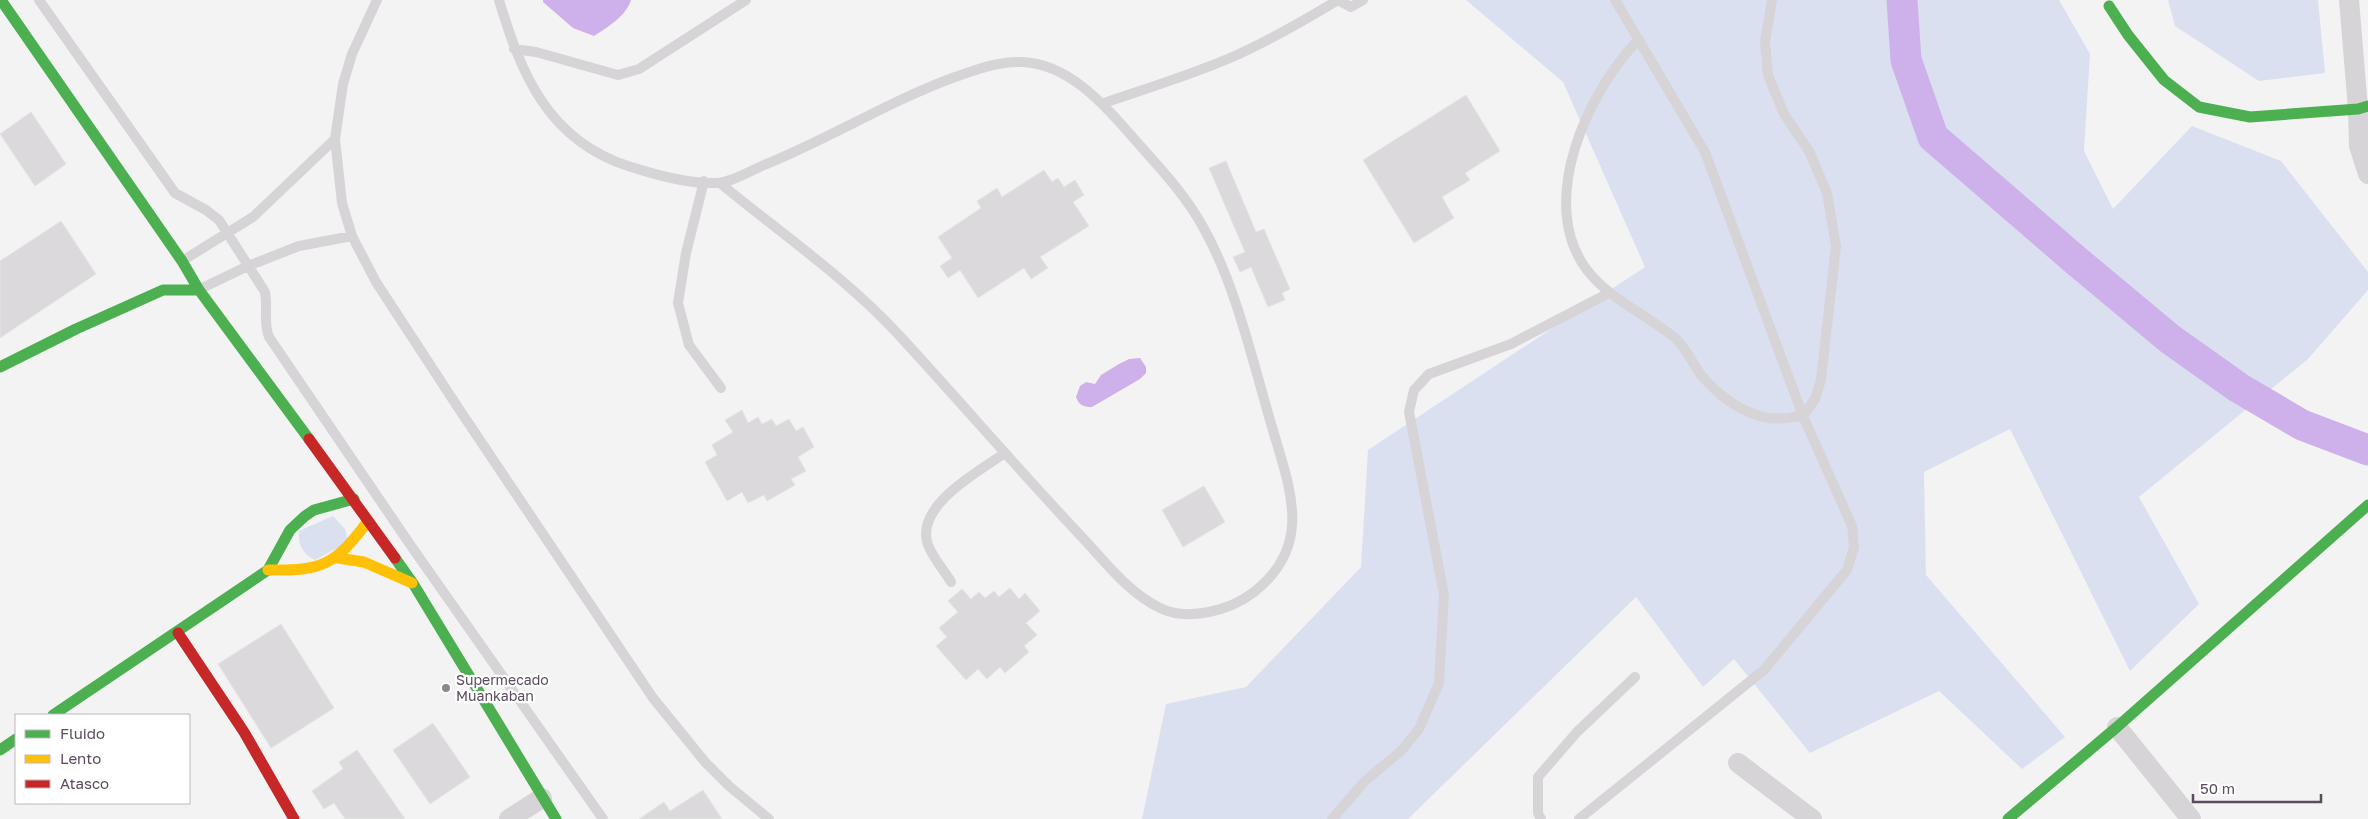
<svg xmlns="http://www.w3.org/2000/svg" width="2368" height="819" font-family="'Golos Text',sans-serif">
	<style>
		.green { fill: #dae0f0 }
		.water { fill: #ceb1ea }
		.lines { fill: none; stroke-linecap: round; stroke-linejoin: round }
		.river { stroke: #ceb1ea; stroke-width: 31 }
		.building { fill: #dbd9db; stroke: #e5e4e5 }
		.lane { stroke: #d7d4d8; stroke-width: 10 }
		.street { stroke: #d7d4d8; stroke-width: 20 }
		.fast { stroke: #4caf50; stroke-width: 11 }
		.slow { stroke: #ffc107; stroke-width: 11 }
		.jam { stroke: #c62828; stroke-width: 11 }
		.poi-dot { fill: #908692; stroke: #fff; stroke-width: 2 }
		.labels { text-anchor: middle; stroke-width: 4.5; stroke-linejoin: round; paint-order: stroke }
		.poi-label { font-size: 14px; fill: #5a4b5e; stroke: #fff; text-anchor: start }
	</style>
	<rect width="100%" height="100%" fill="#f3f3f3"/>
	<path class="green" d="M 1466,0 L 2059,0 L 2090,54 L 2084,151 L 2113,209 L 2192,126 L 2281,161 L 2368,272 L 2368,290 L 2308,359 L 2139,497 L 2199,604 L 2130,671 L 2010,429 L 1924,472 L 1926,575 L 2065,737 L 2022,769 L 1939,691 L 1810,753 L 1734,659 L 1703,687 L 1636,597 L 1408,819 L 1142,819 L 1166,704 L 1246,687 L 1361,567 L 1368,450 L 1645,267 L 1563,82 Z
		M 2168,0 L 2318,0 L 2325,73 L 2259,81 L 2175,26 Z
		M 333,516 L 345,529 L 348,542 L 315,560 C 302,553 298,545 299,531 Z"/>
	<path class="water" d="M 543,0 L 631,0 C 626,16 608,27 594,36 L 573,28 L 543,2 Z
		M 1140,358 L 1146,367 L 1146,373 L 1140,379 L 1092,407 C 1083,407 1079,405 1076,397 L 1080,386 L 1086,382 L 1095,384 L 1101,375 L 1119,364 L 1129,359 Z"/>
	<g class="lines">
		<path class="river" d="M 1902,0 L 1906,60 L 1933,137 L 2073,258 L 2170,339 L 2239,388 L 2302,425 L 2368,450"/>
	</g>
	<path class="building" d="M 1466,95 L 1500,151 L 1465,173 L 1470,180 L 1442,197 L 1454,218 L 1414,243 L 1363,160 Z
		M 31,112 L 66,164 L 35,186 L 0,134 Z
		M 1226,161 L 1256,232 L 1264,229 L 1290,289 L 1282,293 L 1285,300 L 1268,307 L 1251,267 L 1240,272 L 1233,257 L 1245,252 L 1209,168 Z
		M 1044,170 L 1052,182 L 1058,178 L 1064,187 L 1075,180 L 1084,195 L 1073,202 L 1089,226 L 1040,257 L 1048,268 L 1031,279 L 1024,268 L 978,298 L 960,270 L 948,278 L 940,266 L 952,258 L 938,237 L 981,208 L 977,201 L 997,188 L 1002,197 Z
		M 61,221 L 96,274 L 0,338 L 0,261 Z
		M 742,410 L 748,423 L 758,417 L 762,424 L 772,419 L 776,426 L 789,419 L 796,431 L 803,427 L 814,447 L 798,457 L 806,471 L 791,479 L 795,485 L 767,501 L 764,495 L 748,503 L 742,492 L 727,501 L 705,462 L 717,455 L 712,445 L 733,432 L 725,420 Z
		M 1204,486 L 1225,522 L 1183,547 L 1162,510 Z
		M 1010,588 L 1019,599 L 1025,593 L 1040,611 L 1026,623 L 1037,635 L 1024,646 L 1029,652 L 1005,673 L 1000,667 L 987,679 L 978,669 L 966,680 L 936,646 L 947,637 L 939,628 L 958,612 L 948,601 L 962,589 L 971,599 L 979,592 L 985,598 L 994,591 L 999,597 Z
		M 281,624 L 334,708 L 271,748 L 218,664 Z
		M 433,723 L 470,777 L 430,804 L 393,750 Z
		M 357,750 L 383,787 L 405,819 L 345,819 L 334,803 L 324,809 L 312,791 L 343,769 L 339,762 Z
		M 703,790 L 722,819 L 639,819 L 664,802 L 670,811 Z"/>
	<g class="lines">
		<path class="lane" d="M 39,0 L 175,193 L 206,210 L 219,220 L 265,292 C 268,307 263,323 269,337 L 409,543 L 603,819
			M 377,0 L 352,54 L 343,84 L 335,139 L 342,203 L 352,236 L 376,282 L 459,409 L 653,698 L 705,762 L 729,786 L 769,819
			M 499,0 C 521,74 548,140 628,166 C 656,175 688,184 717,183 C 732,182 750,171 764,165 C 829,139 889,101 955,77 C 978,69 999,61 1023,62 C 1067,64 1102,102 1129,133 C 1155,163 1184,192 1203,227 C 1236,285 1253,363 1272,427 C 1290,489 1314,545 1254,592 C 1231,610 1188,622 1160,608 C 1127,592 1104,560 1079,534 C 1017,468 958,399 897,333 C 844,276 779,232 720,183
			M 1338,0 L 1351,7 L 1363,0
			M 1639,39 C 1588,91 1536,203 1587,270 C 1610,300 1648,315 1676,339 C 1687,349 1693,365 1702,376 C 1718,395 1744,415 1769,418 C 1779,420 1792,417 1803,416 L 1815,399 L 1821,380 L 1836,246 L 1827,193 L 1809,151 L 1784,114 L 1768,75 L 1765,42 L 1772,0
			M 514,49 L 536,52 L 618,75 L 639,69 L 746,0
			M 1104,103 C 1148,88 1194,74 1237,55 C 1272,39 1305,20 1338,0
			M 704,181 L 686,253 L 678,303 L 689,345 L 721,388
			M 182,261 L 253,217 L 335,139
			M 200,289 L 248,266 L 299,246 L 352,236
			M 951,582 C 944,570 933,558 928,545 C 914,506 978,472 1005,453
			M 1332,819 L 1365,781 L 1401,751 L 1419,729 L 1439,683 L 1444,595 L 1409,412 L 1414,390 L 1429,374 L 1511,344 L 1609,293
			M 1541,819 L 1538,813 L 1538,777 L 1577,732 L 1635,677
			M 1579,819 L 1764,670 L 1847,570 L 1854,547 L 1852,526 L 1803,416 L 1705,152 L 1615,0"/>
		<path class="street" d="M 2349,0 L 2358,109 L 2359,146 L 2368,174
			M 2117,727 L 2191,819
			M 1738,763 L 1812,819
			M 509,819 L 542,798"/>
		<path class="fast" d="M 1,0 L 182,261 L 199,290 L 309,439
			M 2109,6 L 2128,35 L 2164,80 L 2199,107 L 2250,117 L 2358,109 L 2368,106
			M 0,367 L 76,329 L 163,290 L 199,290
			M 395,558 L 414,585 L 556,819
			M 53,715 L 268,570 L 290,530 L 305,516 L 314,510 L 354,499
			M 0,750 L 16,739
			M 2008,819 L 2117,727 L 2368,505"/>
		<path class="slow" d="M 338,558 L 364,562 L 412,583
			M 268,570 C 323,571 335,565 368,521"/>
		<path class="jam" d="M 309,439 L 395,558
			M 178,633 L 244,732 L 294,819"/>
	</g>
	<circle class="poi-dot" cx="446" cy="688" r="5"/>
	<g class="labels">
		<g class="poi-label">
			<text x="456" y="685">Supermecado<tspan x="456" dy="16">Muankaban</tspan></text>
		</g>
	</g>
	<rect x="15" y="714" width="175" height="90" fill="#ffffff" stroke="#bdb7bf"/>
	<rect x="25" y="730" width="25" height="8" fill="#4caf50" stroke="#bdb7bf"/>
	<text x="60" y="739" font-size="15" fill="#5a4b5e">Fluido</text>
	<rect x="25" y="755" width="25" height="8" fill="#ffc107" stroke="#bdb7bf"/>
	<text x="60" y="764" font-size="15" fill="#5a4b5e">Lento</text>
	<rect x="25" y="780" width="25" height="8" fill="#c62828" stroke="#bdb7bf"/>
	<text x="60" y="789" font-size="15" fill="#5a4b5e">Atasco</text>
	<path d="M2193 794v8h128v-8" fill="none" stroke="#5a4b5e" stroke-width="2.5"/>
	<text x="2200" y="794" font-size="15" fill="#5a4b5e" stroke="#ffffff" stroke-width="4" paint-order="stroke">50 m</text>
</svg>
